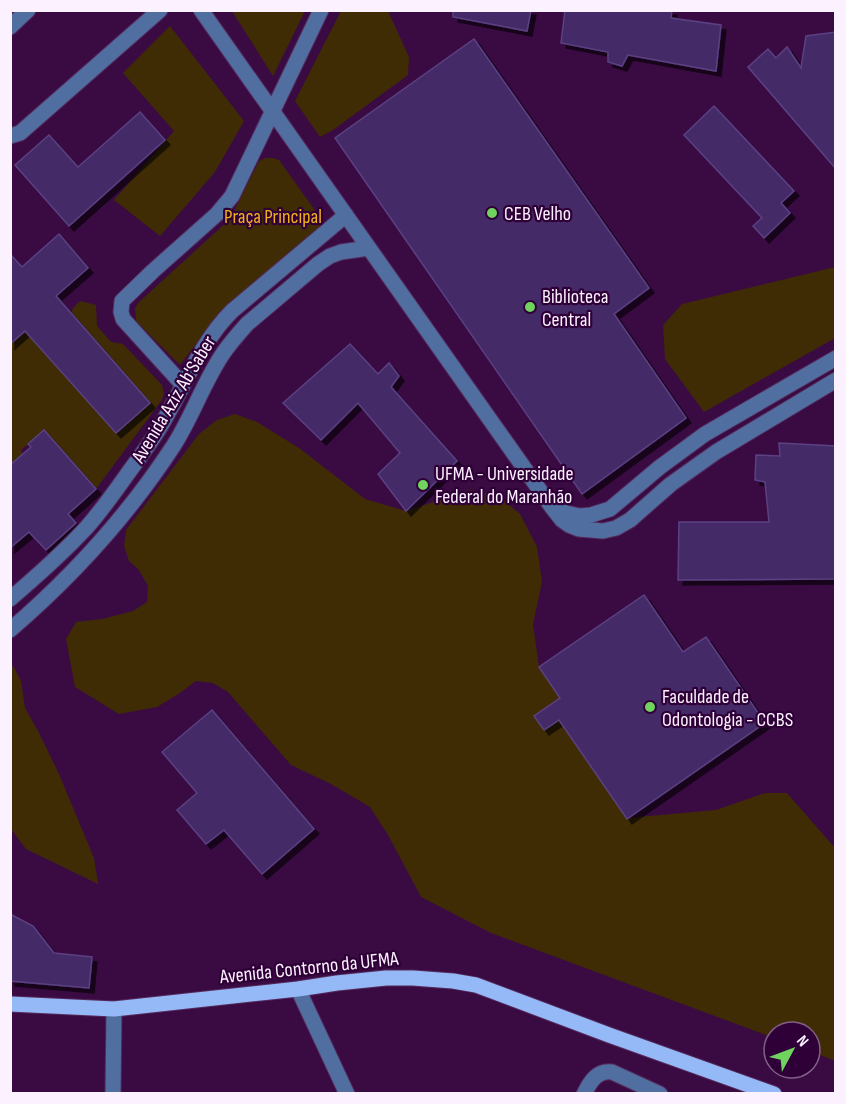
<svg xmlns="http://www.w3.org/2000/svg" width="846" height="1104" font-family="'Sofia Sans Condensed',sans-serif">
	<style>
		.green { fill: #3f2c05 }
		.building { fill: #442a68; stroke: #5b4182; stroke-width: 1.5; filter: url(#shadow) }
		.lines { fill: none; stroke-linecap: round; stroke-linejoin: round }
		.minor-casing { stroke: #552b5d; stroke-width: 17 }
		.major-casing { stroke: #552b5d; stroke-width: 17 }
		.minor { stroke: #516ea0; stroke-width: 15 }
		.major { stroke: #95b9f7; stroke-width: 15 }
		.poi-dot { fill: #70d35f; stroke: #2f0038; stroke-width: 2 }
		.labels { text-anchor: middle; stroke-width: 4.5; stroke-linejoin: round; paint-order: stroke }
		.poi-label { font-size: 20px; fill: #fcf1fe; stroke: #2f0038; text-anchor: start }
		.park-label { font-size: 20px; fill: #f2b119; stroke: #2f0038 }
		.street-label { font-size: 20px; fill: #fcf1fe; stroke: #2f0038 }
	</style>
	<defs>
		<filter id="shadow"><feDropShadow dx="5" dy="5" stdDeviation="0" flood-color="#0009"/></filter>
	</defs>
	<rect width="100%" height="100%" fill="#3a0b43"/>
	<path class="green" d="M 232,11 L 305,11 L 273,76 Z
		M 341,11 L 388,11 L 409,57 L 408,75 L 333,130 L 320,137 L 295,101 Z
		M 170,26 L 244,121 L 215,172 L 160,236 L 114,200 L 174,131 L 123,73 Z
		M 266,158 L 273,158 L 279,160 L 319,216 L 320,226 L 217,316 L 180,365 L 136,321 L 135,308 L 139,302 L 230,219 L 259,161 Z
		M 835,267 L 835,338 L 704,412 L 665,359 L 663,325 L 682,304 Z
		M 80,301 L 96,305 L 97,326 L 111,342 L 123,344 L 162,385 L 164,394 L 161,401 L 96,489 L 44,431 L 21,450 L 23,454 L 11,465 L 10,344 L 25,331 L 116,433 L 150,403 L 71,314 L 73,308 Z
		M 235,414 L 257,422 L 299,448 L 365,499 L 406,511 L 469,490 L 498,495 L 520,514 L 537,547 L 542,582 L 533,624 L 539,667 L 560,698 L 534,716 L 544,730 L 559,720 L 627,818 L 716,810 L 765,793 L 787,793 L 835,848 L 835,1061 L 810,1051 L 810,1032 L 774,1032 L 774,1038 L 491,933 L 421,897 L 388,835 L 370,807 L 331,784 L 291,765 L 228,692 L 213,683 L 196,681 L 180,693 L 157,707 L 119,714 L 75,687 L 66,639 L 76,622 L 102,619 L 133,611 L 147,602 L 148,586 L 139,570 L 129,561 L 124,546 L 126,530 L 199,434 L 217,420 Z
		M 13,666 L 21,681 L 25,708 L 38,731 L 59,774 L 94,858 L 98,884 L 26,849 L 11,829 L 10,667 Z"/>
	<path class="building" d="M 453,10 L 531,10 L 527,31 L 453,17 Z
		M 565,10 L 672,10 L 671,18 L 721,25 L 716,71 L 628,55 L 622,66 L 608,62 L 608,52 L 561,43 Z
		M 836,32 L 836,169 L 748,67 L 768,49 L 776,58 L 787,47 L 801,68 L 806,36 Z
		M 474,39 L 649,288 L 614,314 L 686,418 L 582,494 L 335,138 Z
		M 714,106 L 794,191 L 781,203 L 790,213 L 764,238 L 753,226 L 762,218 L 684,135 Z
		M 140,112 L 165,140 L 69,226 L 15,165 L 49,135 L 78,167 Z
		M 59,234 L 88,268 L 56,296 L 150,403 L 116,433 L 25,331 L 10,344 L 10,254 L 22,267 Z
		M 350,344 L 378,374 L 389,363 L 399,376 L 391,387 L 457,461 L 406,511 L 378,474 L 400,453 L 358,403 L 321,440 L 283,403 Z
		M 44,430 L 96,489 L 68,514 L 76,523 L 46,550 L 29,532 L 10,548 L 10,465 L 31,447 L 28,444 Z
		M 779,443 L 836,446 L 836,579 L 678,580 L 679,522 L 769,522 L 765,482 L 755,480 L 756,455 L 780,456 Z
		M 644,595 L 683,652 L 706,637 L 765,723 L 627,819 L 559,720 L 544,730 L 534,716 L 560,698 L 539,667 Z
		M 212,710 L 314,829 L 262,874 L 224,830 L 206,844 L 177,810 L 197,793 L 162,752 Z
		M 10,914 L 33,926 L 54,953 L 92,957 L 89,988 L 10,981 Z"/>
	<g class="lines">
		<defs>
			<path id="minor" d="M 201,10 L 551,506 L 562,520 L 569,525 L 579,529 L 603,531 L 616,528 L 630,520 L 671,484 L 716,452 L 836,380
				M 10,27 L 28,10
				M 10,136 L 20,133 L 160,10
				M 183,385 L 123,319 L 121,312 L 122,301 L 153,271 L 217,214 L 232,196 L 321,10
				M 554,507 L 566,513 L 580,516 L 591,515 L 610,509 L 660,467 L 705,434 L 836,358
				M 10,599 C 37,576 63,553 87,527 C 101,511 114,493 126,476 C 136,462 146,449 155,435 C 182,394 197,346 232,311 L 346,215
				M 10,630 C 73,576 129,514 174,445 C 193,415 204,381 224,352 C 231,342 239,333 247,324 L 318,264 L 330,256 L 341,252 L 369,248
				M 298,989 L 347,1094
				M 113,1094 L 114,1009
				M 584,1094 C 590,1082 597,1070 612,1072 L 660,1094"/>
			<path id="major" d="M 10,1004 L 114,1009 L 298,989 L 337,983 L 386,978 L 413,978 L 453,981 L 476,985 L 609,1035 L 774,1094"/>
		</defs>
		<use href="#minor" class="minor-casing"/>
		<use href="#major" class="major-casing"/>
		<use href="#minor" class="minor"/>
		<use href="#major" class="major"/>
	</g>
	<g class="poi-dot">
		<circle cx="492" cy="213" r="6"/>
		<circle cx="530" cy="307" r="6"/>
		<circle cx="423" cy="485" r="6"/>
		<circle cx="650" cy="707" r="6"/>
	</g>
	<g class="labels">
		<g class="poi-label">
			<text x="504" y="220">CEB Velho</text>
			<text x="542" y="303">Biblioteca<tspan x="542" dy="23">Central</tspan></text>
			<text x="435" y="480">UFMA - Universidade<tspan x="435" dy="23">Federal do Maranhão</tspan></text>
			<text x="662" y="703">Faculdade de<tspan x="662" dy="23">Odontologia - CCBS</tspan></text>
		</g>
		<g class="park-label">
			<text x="273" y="223">Praça Principal</text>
		</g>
		<g class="street-label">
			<text transform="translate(173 399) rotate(-59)" y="7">Avenida Aziz Ab'Saber</text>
			<text transform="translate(309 967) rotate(-6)" y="7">Avenida Contorno da UFMA</text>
		</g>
	</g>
	<rect width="846" height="1104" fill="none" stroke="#fcf1fe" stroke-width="24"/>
	<g transform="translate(792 1050) rotate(49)"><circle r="28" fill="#2f0038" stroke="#816087" stroke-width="1.5"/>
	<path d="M0-4.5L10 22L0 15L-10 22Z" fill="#70d35f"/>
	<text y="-9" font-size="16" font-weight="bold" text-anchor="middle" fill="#fcf1fe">N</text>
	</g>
</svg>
